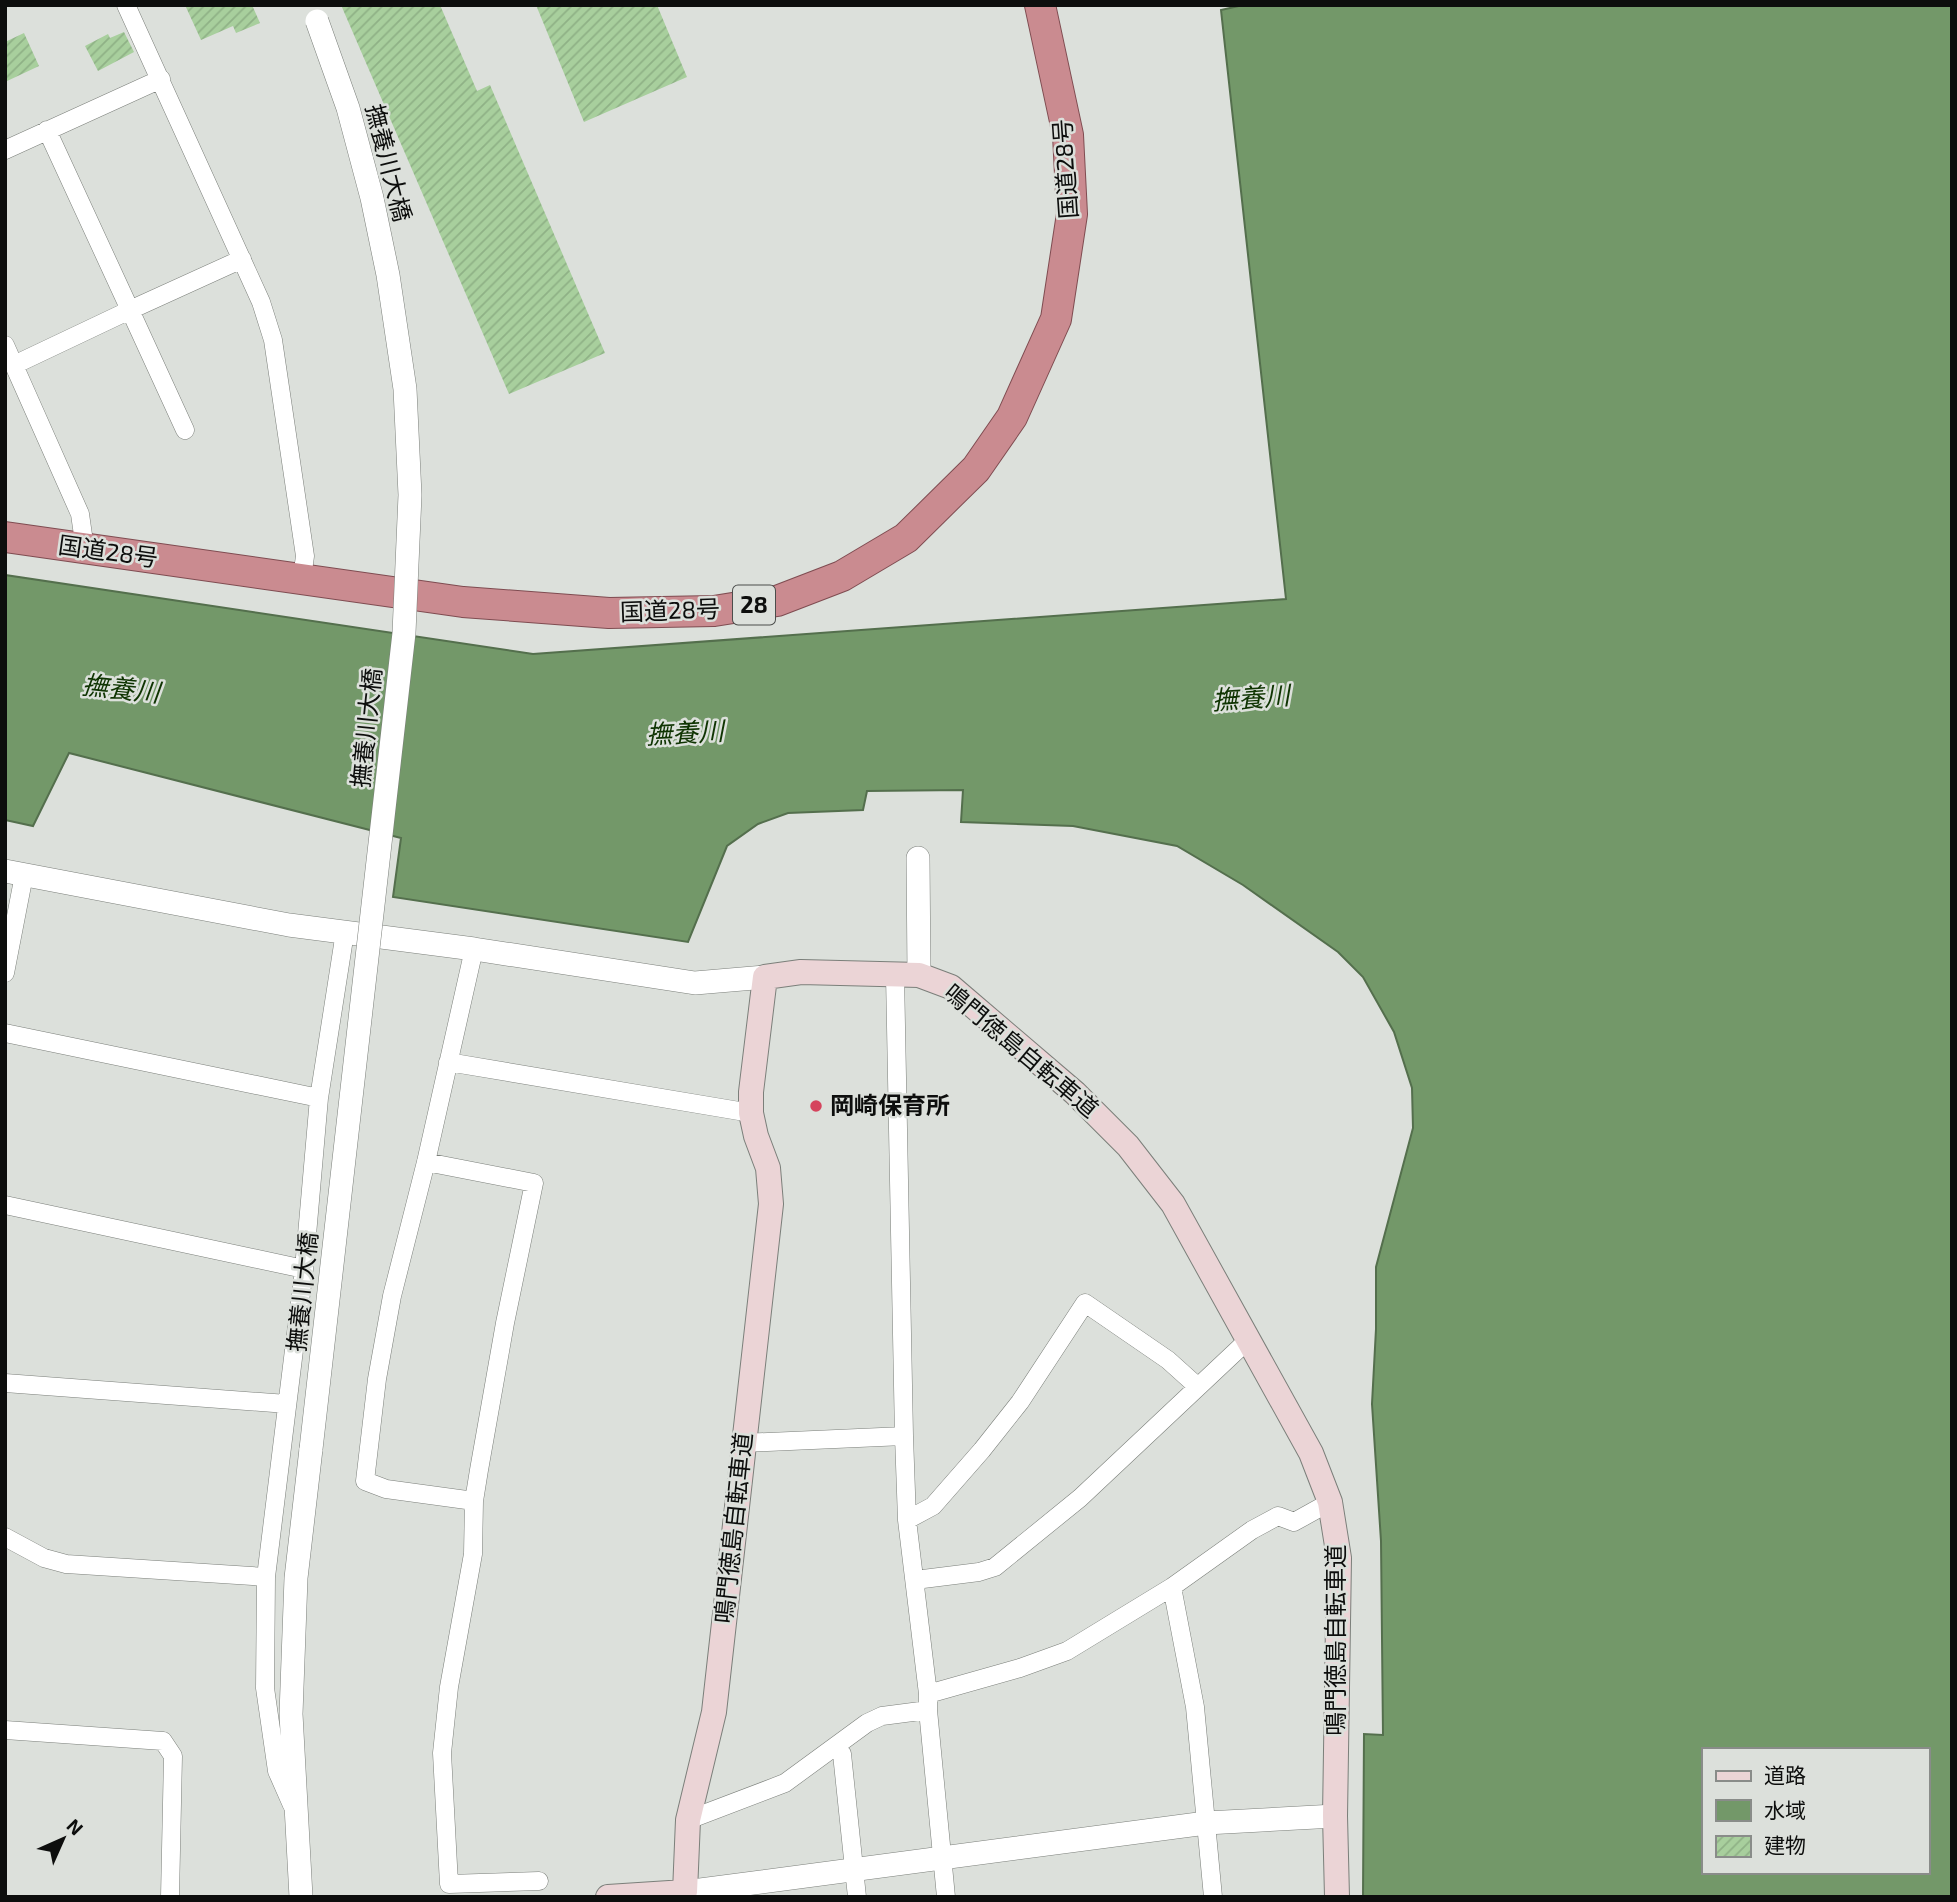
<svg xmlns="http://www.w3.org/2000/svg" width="1957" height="1902" font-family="'Exo 2','Noto Sans JP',sans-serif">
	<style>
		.water { fill: #739869; stroke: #546f4d; stroke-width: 2; fill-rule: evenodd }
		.building { fill: url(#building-hatch) }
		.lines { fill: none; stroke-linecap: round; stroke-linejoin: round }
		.minor-casing { stroke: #7b7f7a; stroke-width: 19 }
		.tertiary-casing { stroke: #7b7f7a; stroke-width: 24 }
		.secondary-casing { stroke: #7b7f7a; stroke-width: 26 }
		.trunk-casing { stroke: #7f4c51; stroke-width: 32 }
		.minor { stroke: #fff; stroke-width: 18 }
		.tertiary { stroke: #fff; stroke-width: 23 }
		.secondary { stroke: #ebd4d6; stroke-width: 24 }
		.trunk { stroke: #ca8b90; stroke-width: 30 }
		.tertiary-bridge-casing { stroke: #7b7f7a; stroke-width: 24; stroke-linecap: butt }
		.tertiary-bridge { stroke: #fff; stroke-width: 23 }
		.poi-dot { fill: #d5445d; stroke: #dce0db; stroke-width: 2.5 }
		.labels { text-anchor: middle; stroke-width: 5; stroke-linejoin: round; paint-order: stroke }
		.shield { fill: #dce0db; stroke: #4b4d4b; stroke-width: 2 }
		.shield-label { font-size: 23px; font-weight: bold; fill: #0d0e0d }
		.street-label { font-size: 24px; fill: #0d0e0d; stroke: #dce0db }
		.poi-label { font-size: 24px; font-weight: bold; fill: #0d0e0d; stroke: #dce0db; text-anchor: start }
		.water-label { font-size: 26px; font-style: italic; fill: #0f3402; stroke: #dce0db }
	</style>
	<defs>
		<pattern id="building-hatch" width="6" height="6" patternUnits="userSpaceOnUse" patternTransform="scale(1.75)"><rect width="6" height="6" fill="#a8cf9d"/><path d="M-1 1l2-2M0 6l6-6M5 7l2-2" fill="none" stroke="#8fb186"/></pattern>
	</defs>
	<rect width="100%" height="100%" fill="#dce0db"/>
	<path class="water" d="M 1243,5 L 1952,5 L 1952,1897 L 1363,1897 L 1364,1734 L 1383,1735 L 1381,1541 L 1372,1404 L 1376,1329 L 1376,1267 L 1413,1128 L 1412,1088 L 1394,1032 L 1363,977 L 1338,952 L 1243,885 L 1177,846 L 1073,826 L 961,822 L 963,790 L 867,791 L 863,810 L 788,813 L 758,824 L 727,846 L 688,942 L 393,897 L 401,838 L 69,753 L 33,826 L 5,820 L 5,575 L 533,654 L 1286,599 L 1221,10 ZM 1703,1750 L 1927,1750 L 1927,1872 L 1703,1872 Z"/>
	<path class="building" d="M 185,5 L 252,5 L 260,23 L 236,33 L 233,26 L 201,40 Z
		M 341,5 L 440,5 L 477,91 L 490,85 L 605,353 L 509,394 Z
		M 536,5 L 657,5 L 687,77 L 584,122 Z
		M 124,32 L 134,52 L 98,71 L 85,46 L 108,34 L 110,38 Z
		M 24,33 L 39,66 L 5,82 L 5,42 Z"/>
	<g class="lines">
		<defs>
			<path id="minor" d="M 126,5 L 261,302 L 273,340 L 305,556 L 302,578
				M 47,130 L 130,310 L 242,259
				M 5,150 L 161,79
				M 5,345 L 80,514 L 85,549
				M 14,365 L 130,310 L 185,430
				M 474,949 L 426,1162 L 392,1296 L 377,1379 L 365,1481 L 386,1489 L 474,1501
				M 5,973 L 24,875
				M 895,975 L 904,1436 L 907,1520 L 928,1694 L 928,1710 L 946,1897
				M 5,1033 L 319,1098
				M 448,1062 L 751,1113
				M 426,1162 L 534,1183 L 505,1323 L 479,1470 L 474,1501 L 473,1554 L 449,1687 L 442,1753 L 449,1884 L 539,1881
				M 5,1205 L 304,1269
				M 5,1383 L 287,1404
				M 743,1443 L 904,1436
				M 907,1520 L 933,1506 L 982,1450 L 1020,1402 L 1085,1303 L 1168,1360 L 1198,1387
				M 5,1537 L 44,1558 L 66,1564 L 266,1577
				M 915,1580 L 979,1572 L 995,1567 L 1080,1498 L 1248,1340
				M 1172,1587 L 1195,1707 L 1213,1897
				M 928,1694 L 1020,1668 L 1067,1651 L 1172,1587 L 1252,1530 L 1278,1516 L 1294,1522 L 1330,1502
				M 5,1730 L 163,1741 L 173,1756 L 170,1897
				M 834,1747 L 842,1754 L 857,1897
				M 292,1805 L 277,1771 L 265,1688 L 266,1577 L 304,1269 L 319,1098 L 345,932
				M 688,1820 L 785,1783 L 867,1723 L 882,1716 L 928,1710"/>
			<path id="tertiary" d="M 918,858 L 919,975
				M 5,871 L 289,925 L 474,949 L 695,983 L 765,977
				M 685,1892 L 1206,1823 L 1335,1816
				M 301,1897 L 291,1714 L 296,1578 L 311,1449"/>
			<path id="secondary" d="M 608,1897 L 685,1892 L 688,1820 L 714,1712 L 771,1204 L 768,1168 L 756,1136 L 751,1113 L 751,1092 L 765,977 L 801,972 L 919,975 L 951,987 L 1075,1093 L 1128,1146 L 1173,1204 L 1311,1453 L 1330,1502 L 1339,1558 L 1335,1816 L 1337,1897"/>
			<path id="trunk" d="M 5,537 L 463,602 L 609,613 L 714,611 L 777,601 L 842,576 L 906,538 L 976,469 L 1012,417 L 1056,319 L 1072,214 L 1068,135 L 1040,5"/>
		</defs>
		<use href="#minor" class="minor-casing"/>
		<use href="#tertiary" class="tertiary-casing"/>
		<use href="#secondary" class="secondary-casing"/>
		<use href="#trunk" class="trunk-casing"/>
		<use href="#minor" class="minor"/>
		<use href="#tertiary" class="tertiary"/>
		<use href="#secondary" class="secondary"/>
		<use href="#trunk" class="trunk"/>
		<defs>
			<path id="tertiary-bridge" d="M 311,1449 L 404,633 L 410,495 L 405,389 L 388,275 L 372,198 L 348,108 L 317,21"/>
		</defs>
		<use href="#tertiary-bridge" class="tertiary-bridge-casing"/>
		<use href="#tertiary-bridge" class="tertiary-bridge"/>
	</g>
	<circle class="poi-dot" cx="816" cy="1106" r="7"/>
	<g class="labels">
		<rect class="shield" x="733" y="585.5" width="42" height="39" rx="5"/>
		<g class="shield-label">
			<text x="754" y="613">28</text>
		</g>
		<g class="street-label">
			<text transform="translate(388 163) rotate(76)" y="8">撫養川大橋</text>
			<text transform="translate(1066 169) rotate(-94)" y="8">国道28号</text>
			<text transform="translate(108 552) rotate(8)" y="8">国道28号</text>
			<text transform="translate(670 611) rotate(-2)" y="8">国道28号</text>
			<text transform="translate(367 728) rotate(-84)" y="8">撫養川大橋</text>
			<text transform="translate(1021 1051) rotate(40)" y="8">鳴門徳島自転車道</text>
			<text transform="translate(303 1292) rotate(-84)" y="8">撫養川大橋</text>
			<text transform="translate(734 1528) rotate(-84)" y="8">鳴門徳島自転車道</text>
			<text transform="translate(1336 1640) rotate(-90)" y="8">鳴門徳島自転車道</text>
		</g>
		<g class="poi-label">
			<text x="830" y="1114">岡崎保育所</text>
		</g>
		<g class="water-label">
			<text transform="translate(121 689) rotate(6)" y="9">撫養川</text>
			<text transform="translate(1251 698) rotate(-4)" y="9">撫養川</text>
			<text transform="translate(685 733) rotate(-3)" y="9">撫養川</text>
		</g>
	</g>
	<rect width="1957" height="1902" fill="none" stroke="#0d0e0d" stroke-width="14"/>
	<rect x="1702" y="1748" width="228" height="126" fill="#dce0db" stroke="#898c89" stroke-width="2"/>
	<rect x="1716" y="1771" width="35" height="10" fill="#ebd4d6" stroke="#898c89" stroke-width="2"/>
	<text x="1764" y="1783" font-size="21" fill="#0d0e0d">道路</text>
	<rect x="1716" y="1800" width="35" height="21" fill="#739869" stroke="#898c89" stroke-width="2"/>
	<text x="1764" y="1818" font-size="21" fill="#0d0e0d">水域</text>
	<rect x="1716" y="1836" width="35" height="21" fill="url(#building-hatch)" stroke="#898c89" stroke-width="2"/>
	<text x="1764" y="1853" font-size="21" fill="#0d0e0d">建物</text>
	<g transform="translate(63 1839) rotate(45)" stroke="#dce0db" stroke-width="5" paint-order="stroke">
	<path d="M0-5L12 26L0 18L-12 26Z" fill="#0d0e0d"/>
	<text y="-10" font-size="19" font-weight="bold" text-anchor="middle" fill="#0d0e0d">N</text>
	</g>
</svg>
